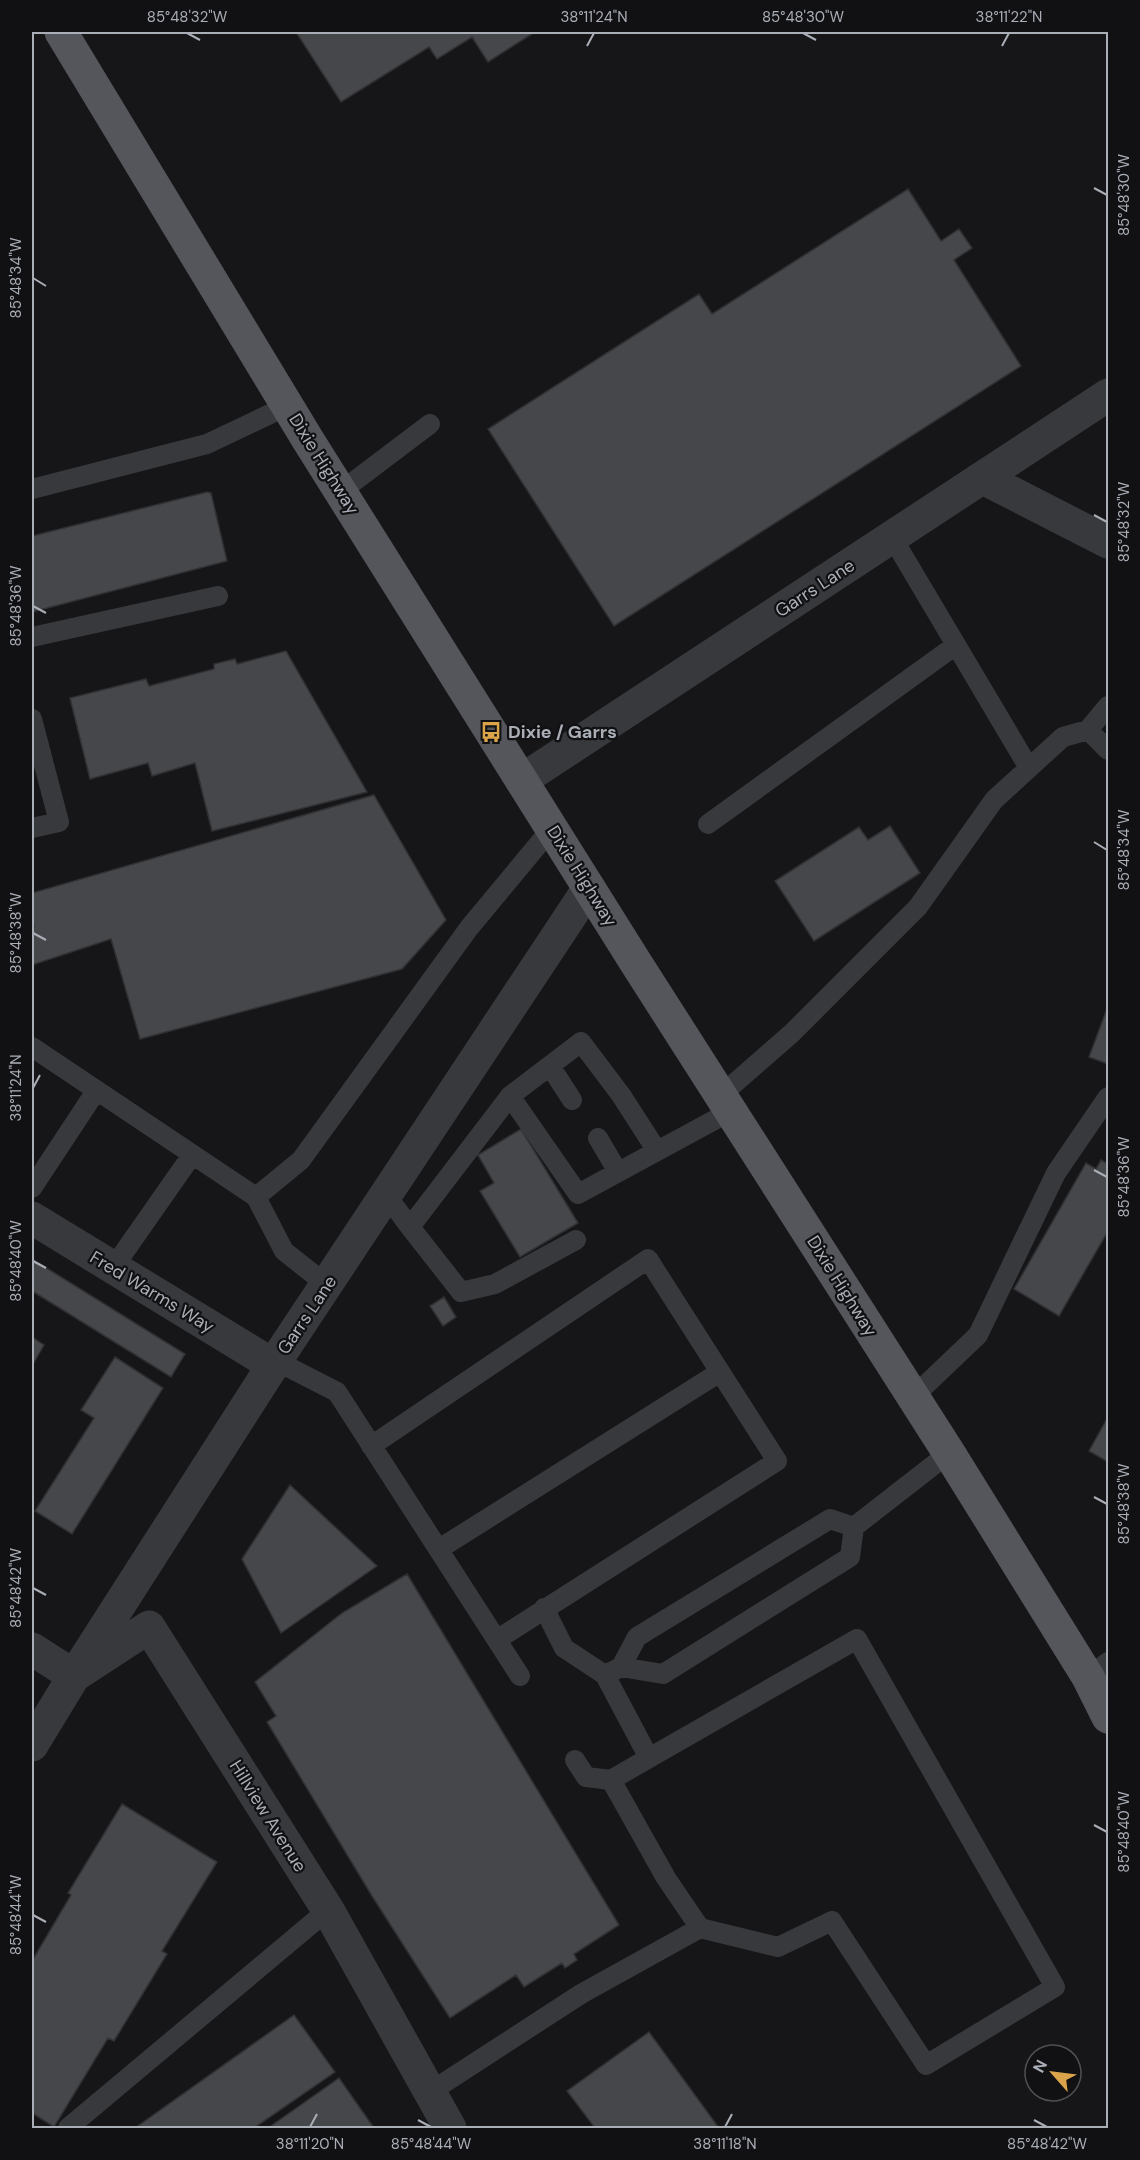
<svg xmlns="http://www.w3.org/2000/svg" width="1140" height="2160" font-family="'DM Sans',sans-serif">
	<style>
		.building { fill: #45474a; stroke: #313134; stroke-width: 1.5 }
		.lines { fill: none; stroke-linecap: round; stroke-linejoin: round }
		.service { stroke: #38393c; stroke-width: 20 }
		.minor { stroke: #38393c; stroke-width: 33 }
		.primary { stroke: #54565b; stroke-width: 33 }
		.ticks { fill: none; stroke: #aaaeb6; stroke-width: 2 }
		.labels { text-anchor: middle; stroke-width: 4.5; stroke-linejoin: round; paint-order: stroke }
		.street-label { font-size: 18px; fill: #aaaeb6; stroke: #111113 }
		.poi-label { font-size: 18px; font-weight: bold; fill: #aaaeb6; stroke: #111113; text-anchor: start }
		.neatline { fill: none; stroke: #aaaeb6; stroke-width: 2 }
		.ticks-label { font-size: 15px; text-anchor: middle; fill: #aaaeb6 }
	</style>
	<rect width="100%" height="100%" fill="#161618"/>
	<path class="building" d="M 296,32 L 535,32 L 488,62 L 472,37 L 437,59 L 429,47 L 341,102 Z
		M 908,189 L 941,241 L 959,229 L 972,248 L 954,260 L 1021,366 L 614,626 L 488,429 L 699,294 L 712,314 Z
		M 207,492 L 211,493 L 227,561 L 32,612 L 32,536 Z
		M 286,651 L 367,792 L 212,831 L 195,763 L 152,776 L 148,763 L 90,779 L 70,698 L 146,679 L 149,686 L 214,669 L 214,664 L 235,659 L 237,664 Z
		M 374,795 L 446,920 L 402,969 L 140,1039 L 111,939 L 32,965 L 32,928 L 34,927 L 32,919 L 32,893 Z
		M 890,826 L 920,873 L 814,941 L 775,881 L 859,827 L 868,840 Z
		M 1108,1006 L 1108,1064 L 1089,1057 Z
		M 521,1129 L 578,1223 L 520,1257 L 480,1191 L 494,1183 L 478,1155 Z
		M 1101,1160 L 1108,1164 L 1108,1231 L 1059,1316 L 1014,1289 L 1086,1163 L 1096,1169 Z
		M 32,1259 L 185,1354 L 171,1377 L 32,1291 Z
		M 444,1297 L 456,1317 L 443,1326 L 430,1306 Z
		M 32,1337 L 44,1345 L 32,1366 Z
		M 115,1357 L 163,1388 L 72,1534 L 35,1511 L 94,1418 L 81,1410 Z
		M 1108,1417 L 1108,1462 L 1089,1451 Z
		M 290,1485 L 377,1566 L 281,1633 L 242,1559 Z
		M 407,1574 L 619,1925 L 574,1954 L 577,1960 L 565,1968 L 562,1963 L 524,1987 L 516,1975 L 450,2018 L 372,1896 L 267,1722 L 276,1716 L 255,1682 L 342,1613 Z
		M 122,1804 L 217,1862 L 162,1951 L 167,1954 L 114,2041 L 108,2038 L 54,2127 L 32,2113 L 32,1961 L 71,1895 L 68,1893 Z
		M 294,2015 L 335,2072 L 254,2128 L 135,2128 Z
		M 649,2032 L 719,2128 L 595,2128 L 567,2091 Z
		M 339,2078 L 374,2128 L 268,2128 Z"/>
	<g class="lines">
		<path class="service" d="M 32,489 L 207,444 L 287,406
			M 340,492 L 430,424
			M 892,537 L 1029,768
			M 32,637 L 218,596
			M 32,719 L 59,822 L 32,828
			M 1088,730 L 1108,750
			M 708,824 L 956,645
			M 32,1047 L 256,1197 L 284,1251 L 327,1285
			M 550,1066 L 572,1100
			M 721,1095 L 792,1033 L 918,907 L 994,800 L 1063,737 L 1088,730 L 1108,706
			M 510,1096 L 578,1194 L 731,1111
			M 598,1138 L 618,1172
			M 32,1188 L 96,1091
			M 386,1195 L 410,1227 L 510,1096 L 581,1042 L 621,1095 L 657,1151
			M 256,1197 L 301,1160 L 469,928 L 552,828
			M 410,1227 L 461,1292 L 495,1284 L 576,1240
			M 113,1268 L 192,1155
			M 273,1365 L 290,1368 L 337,1392 L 520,1676
			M 913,1397 L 978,1335 L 1056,1173 L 1108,1097
			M 371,1446 L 648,1259 L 777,1461 L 498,1639
			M 439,1549 L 720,1372
			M 544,1608 L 564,1648 L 605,1675 L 649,1758 L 611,1780 L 666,1878 L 700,1928 L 778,1947 L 832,1921 L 926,2065 L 1055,1987 L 857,1639 L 649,1758
			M 621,1667 L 637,1637 L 830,1519 L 854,1527
			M 605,1675 L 621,1667 L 663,1674 L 850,1557 L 854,1527 L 949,1453
			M 1088,1677 L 1108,1662
			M 575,1760 L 586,1777 L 611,1780
			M 430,2092 L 581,1994 L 700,1928
			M 68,2128 L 328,1910"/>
		<path class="minor" d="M 983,478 L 1108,542
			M 522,780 L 1108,395
			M 32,1218 L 273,1365
			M 32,1649 L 74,1676 L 149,1627 L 328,1910 L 450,2128
			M 32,1745 L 74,1676 L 273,1365 L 589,888"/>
		<path class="primary" d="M 61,32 L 308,440 L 636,963 L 949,1453 L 1088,1677 L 1108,1717"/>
	</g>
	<path class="ticks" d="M 187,33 L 200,40M 803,33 L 816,40M 587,46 L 594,33M 1002,46 L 1009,33M 1094,188 L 1107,195M 33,278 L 46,286M 1094,515 L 1107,522M 33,606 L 46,613M 1094,842 L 1107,850M 33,933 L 46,940M 33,1088 L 40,1075M 1094,1170 L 1107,1177M 33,1261 L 46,1268M 1094,1497 L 1107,1504M 33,1588 L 46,1595M 1094,1825 L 1107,1832M 33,1915 L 46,1922M 418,2120 L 431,2127M 1034,2120 L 1047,2127M 310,2127 L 317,2114M 725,2127 L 732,2114"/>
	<defs>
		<symbol id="bus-bare" viewBox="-9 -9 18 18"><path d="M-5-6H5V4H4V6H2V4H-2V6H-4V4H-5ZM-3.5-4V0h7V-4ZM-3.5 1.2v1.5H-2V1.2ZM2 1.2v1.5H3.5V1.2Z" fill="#dba44b" stroke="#111113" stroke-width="2.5" paint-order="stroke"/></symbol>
	</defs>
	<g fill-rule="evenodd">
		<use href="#bus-bare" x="476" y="717" width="30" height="30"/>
	</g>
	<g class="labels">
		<g class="street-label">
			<text transform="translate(324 464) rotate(58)" y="6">Dixie Highway</text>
			<text transform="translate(815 588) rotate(-33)" y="6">Garrs Lane</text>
			<text transform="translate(582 876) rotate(58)" y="6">Dixie Highway</text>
			<text transform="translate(842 1286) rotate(58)" y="6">Dixie Highway</text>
			<text transform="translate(152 1292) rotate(31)" y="6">Fred Warms Way</text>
			<text transform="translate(307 1315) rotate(-56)" y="6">Garrs Lane</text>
			<text transform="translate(268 1816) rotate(58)" y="6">Hillview Avenue</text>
		</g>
		<g class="poi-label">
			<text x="508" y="738">Dixie / Garrs</text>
		</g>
	</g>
	<rect width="1140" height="2160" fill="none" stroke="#111113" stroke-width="66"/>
	<g transform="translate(1053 2073) rotate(298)"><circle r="28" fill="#111113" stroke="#4e5054" stroke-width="1.5"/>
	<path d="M0-4.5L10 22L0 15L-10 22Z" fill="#dba44b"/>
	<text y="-9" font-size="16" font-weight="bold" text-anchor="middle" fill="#aaaeb6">N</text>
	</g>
	<rect x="33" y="33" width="1074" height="2094" class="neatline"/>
	<g class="ticks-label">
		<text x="187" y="22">85°48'32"W</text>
		<text x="594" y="22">38°11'24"N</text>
		<text x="803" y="22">85°48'30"W</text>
		<text x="1009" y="22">38°11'22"N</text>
		<text transform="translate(1124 195) rotate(-90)" y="5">85°48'30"W</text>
		<text transform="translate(16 278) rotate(-90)" y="5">85°48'34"W</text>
		<text transform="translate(1124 522) rotate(-90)" y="5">85°48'32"W</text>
		<text transform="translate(16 606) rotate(-90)" y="5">85°48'36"W</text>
		<text transform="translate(1124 850) rotate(-90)" y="5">85°48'34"W</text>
		<text transform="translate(16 933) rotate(-90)" y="5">85°48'38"W</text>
		<text transform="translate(16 1088) rotate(-90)" y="5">38°11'24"N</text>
		<text transform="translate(1124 1177) rotate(-90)" y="5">85°48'36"W</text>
		<text transform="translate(16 1261) rotate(-90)" y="5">85°48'40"W</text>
		<text transform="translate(1124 1504) rotate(-90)" y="5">85°48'38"W</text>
		<text transform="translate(16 1588) rotate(-90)" y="5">85°48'42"W</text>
		<text transform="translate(1124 1832) rotate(-90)" y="5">85°48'40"W</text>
		<text transform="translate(16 1915) rotate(-90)" y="5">85°48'44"W</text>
		<text x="310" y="2149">38°11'20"N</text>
		<text x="431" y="2149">85°48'44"W</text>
		<text x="725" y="2149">38°11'18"N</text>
		<text x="1047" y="2149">85°48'42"W</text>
	</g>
</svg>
